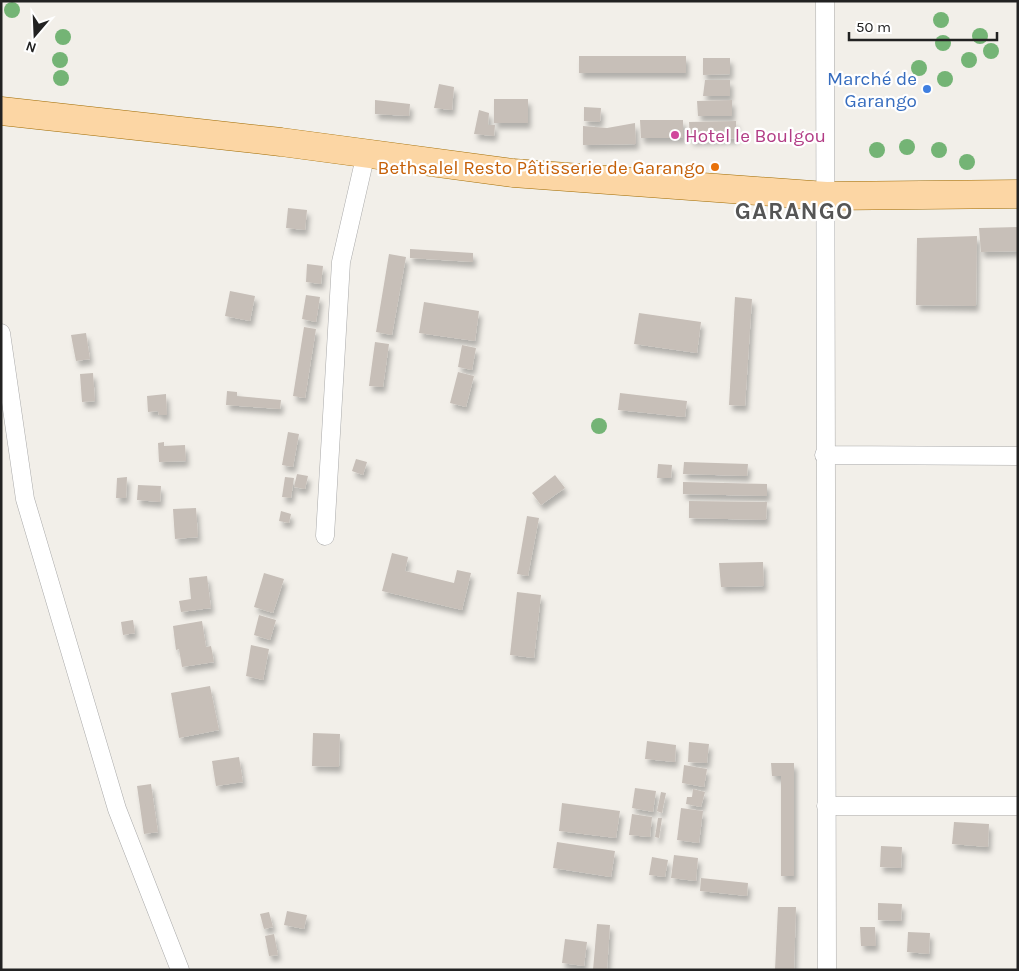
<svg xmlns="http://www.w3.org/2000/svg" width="1019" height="971" font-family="Karla,sans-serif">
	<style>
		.building { fill: #c7bfb8; filter: url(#shadow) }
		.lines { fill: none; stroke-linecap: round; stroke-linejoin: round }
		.minor-casing { stroke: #a9a9a9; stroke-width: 19 }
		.primary-casing { stroke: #a06b00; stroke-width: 29 }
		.minor { stroke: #fff; stroke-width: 18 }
		.primary { stroke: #fcd6a4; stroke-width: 28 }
		.tree { fill: #74b475 }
		.shop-dot { fill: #3f7fe0; stroke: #fff; stroke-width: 2 }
		.hotel-dot { fill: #d1479c; stroke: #fff; stroke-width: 2 }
		.food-dot { fill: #e8710a; stroke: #fff; stroke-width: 2 }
		.labels { text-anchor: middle; stroke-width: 4.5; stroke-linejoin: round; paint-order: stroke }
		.shop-label { font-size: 19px; fill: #366cbe; stroke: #fff; text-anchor: end }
		.hotel-label { font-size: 19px; fill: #b23c85; stroke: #fff; text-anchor: start }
		.food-label { font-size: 19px; fill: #c56008; stroke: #fff; text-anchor: end }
		.district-label { font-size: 24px; font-weight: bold; letter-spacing: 1px; fill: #555; stroke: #fff }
	</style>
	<defs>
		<filter id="shadow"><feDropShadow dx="3" dy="5.5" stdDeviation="2.5" flood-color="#0004"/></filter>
	</defs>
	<rect width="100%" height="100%" fill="#f2efe9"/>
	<path class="building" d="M 579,56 L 686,56 L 686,73 L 579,73 Z
		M 703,58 L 730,58 L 730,74 L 703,75 Z
		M 705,80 L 730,80 L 730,96 L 703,96 Z
		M 439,84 L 454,87 L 452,110 L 434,108 Z
		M 494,99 L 528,99 L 528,123 L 494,123 Z
		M 375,100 L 410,104 L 409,116 L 375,114 Z
		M 732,100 L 732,116 L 698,116 L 697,101 Z
		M 584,107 L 601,108 L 600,122 L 584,121 Z
		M 479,110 L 489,113 L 488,125 L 495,125 L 494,136 L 474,134 Z
		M 640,120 L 683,120 L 683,138 L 641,138 Z
		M 736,121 L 736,138 L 690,140 L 689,122 Z
		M 635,123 L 636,144 L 583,145 L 583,126 L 607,128 Z
		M 288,208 L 307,210 L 305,230 L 286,228 Z
		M 1018,227 L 1018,251 L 981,252 L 979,228 Z
		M 977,236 L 976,306 L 916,305 L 917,238 Z
		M 410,249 L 473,253 L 473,262 L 410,258 Z
		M 389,254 L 406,257 L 392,335 L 376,332 Z
		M 307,264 L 323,266 L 321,284 L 306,282 Z
		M 230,291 L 255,296 L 250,321 L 225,316 Z
		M 306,295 L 320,297 L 316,322 L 302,319 Z
		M 735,297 L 752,299 L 745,406 L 729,405 Z
		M 424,302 L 479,311 L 475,341 L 419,333 Z
		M 639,313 L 701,322 L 697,353 L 634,344 Z
		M 304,327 L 316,329 L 305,398 L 293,396 Z
		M 86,333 L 90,359 L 76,361 L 71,335 Z
		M 375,342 L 389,344 L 383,387 L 369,386 Z
		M 462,345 L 476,348 L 472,370 L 458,367 Z
		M 458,372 L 474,376 L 466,407 L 450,403 Z
		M 93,373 L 95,401 L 82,402 L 80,374 Z
		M 227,391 L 237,392 L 237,396 L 281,400 L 280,409 L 226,405 Z
		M 620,393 L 687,401 L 685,417 L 618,410 Z
		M 166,394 L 167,415 L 159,415 L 158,411 L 148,412 L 147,396 Z
		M 288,432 L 299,434 L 293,467 L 282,465 Z
		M 164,442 L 164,446 L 185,445 L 186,461 L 159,462 L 158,443 Z
		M 356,459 L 367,462 L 363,475 L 352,471 Z
		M 684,462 L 748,464 L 747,476 L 683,474 Z
		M 658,464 L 672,465 L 671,478 L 657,478 Z
		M 297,474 L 308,476 L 305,489 L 294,487 Z
		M 555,475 L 565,488 L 541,505 L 532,493 Z
		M 127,477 L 126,498 L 116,498 L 117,478 Z
		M 285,477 L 294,478 L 291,498 L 282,497 Z
		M 683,482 L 767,484 L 767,496 L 683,494 Z
		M 138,485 L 161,486 L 160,502 L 137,500 Z
		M 689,501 L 767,502 L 766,520 L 689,518 Z
		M 196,508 L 198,537 L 175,539 L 173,509 Z
		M 281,511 L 291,514 L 289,523 L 279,521 Z
		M 527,516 L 539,518 L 528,576 L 517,574 Z
		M 392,553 L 408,557 L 405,571 L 454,583 L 457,570 L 471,573 L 462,610 L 382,591 Z
		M 763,562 L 764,586 L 721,587 L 719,563 Z
		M 264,573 L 284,579 L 273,613 L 254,607 Z
		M 207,576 L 211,608 L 181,612 L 179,601 L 191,599 L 189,578 Z
		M 517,592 L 541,595 L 534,658 L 510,655 Z
		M 259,615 L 276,620 L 270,640 L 254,635 Z
		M 133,620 L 135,633 L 123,635 L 121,622 Z
		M 202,621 L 206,647 L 211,646 L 214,662 L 182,667 L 179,649 L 176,650 L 173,626 Z
		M 251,645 L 269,649 L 263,680 L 246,676 Z
		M 210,686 L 219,730 L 179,738 L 171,693 Z
		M 313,733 L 340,734 L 339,767 L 312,766 Z
		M 647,741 L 676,745 L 675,762 L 645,759 Z
		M 689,742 L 709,744 L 707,763 L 688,762 Z
		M 239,757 L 243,782 L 216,786 L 212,761 Z
		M 771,763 L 794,763 L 794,876 L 781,876 L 781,776 L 772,776 Z
		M 684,765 L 707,769 L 704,787 L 682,783 Z
		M 151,784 L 158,832 L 144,834 L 137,786 Z
		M 635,788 L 656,791 L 653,812 L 632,808 Z
		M 693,789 L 705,792 L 701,807 L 686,804 L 687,797 L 692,797 Z
		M 661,792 L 666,793 L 662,813 L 657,811 Z
		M 562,803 L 620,811 L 616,838 L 559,831 Z
		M 681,808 L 703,811 L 699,843 L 677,840 Z
		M 632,814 L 652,817 L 650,837 L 629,835 Z
		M 658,818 L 662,818 L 659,838 L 655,837 Z
		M 954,822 L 989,824 L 988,847 L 952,844 Z
		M 557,842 L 615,851 L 611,877 L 553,868 Z
		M 881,846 L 902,847 L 901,868 L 880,867 Z
		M 674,855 L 698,858 L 696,881 L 671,878 Z
		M 652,857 L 668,860 L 665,877 L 649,875 Z
		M 701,878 L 748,883 L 747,896 L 700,891 Z
		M 878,903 L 902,904 L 901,921 L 878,920 Z
		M 778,907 L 796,907 L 794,970 L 775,970 Z
		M 287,911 L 307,915 L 304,929 L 284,925 Z
		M 269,912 L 273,927 L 264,929 L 260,914 Z
		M 597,924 L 610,925 L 607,970 L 593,970 Z
		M 860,927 L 875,927 L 876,946 L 861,946 Z
		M 908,932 L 930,933 L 929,954 L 907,952 Z
		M 274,934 L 278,955 L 269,956 L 265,936 Z
		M 565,939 L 587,942 L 584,966 L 562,963 Z"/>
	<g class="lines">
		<defs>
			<path id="minor" d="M 825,1 L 827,970
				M 1,333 L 25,499 L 117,809 L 180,970
				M 824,455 L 1018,456
				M 325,536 L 341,262 L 366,153
				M 826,806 L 1018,806"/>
			<path id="primary" d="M 1,111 L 281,142 L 513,173 L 826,196 L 1018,194"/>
		</defs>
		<use href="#minor" class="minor-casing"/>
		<use href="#primary" class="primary-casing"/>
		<use href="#minor" class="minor"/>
		<use href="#primary" class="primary"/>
	</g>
	<g class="tree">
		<circle cx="12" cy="10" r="8"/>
		<circle cx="941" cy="20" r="8"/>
		<circle cx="980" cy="36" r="8"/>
		<circle cx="63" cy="37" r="8"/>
		<circle cx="943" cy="43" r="8"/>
		<circle cx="991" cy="51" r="8"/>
		<circle cx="60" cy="60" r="8"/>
		<circle cx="969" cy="60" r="8"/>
		<circle cx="919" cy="68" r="8"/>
		<circle cx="61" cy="78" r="8"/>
		<circle cx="945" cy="79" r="8"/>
		<circle cx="907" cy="147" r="8"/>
		<circle cx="877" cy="150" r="8"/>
		<circle cx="939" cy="150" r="8"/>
		<circle cx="967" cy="162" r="8"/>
		<circle cx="599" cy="426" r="8"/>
	</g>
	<circle class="shop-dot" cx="927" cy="89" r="5"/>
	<circle class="hotel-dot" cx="675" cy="135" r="5"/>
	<circle class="food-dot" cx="715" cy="167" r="5"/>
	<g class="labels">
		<g class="shop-label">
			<text x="917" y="85">Marché de<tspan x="917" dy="22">Garango</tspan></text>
		</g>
		<g class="hotel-label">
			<text x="685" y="142">Hotel le Boulgou</text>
		</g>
		<g class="food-label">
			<text x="705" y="174">Bethsalel Resto Pâtisserie de Garango</text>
		</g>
		<g class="district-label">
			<text x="794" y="219">GARANGO</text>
		</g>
	</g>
	<rect width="1019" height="971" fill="none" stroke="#222222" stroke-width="5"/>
	<g transform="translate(35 35) rotate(199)" stroke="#ffffff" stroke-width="4" paint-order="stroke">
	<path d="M0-4L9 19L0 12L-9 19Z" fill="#222222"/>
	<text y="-8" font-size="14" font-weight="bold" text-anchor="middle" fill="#222222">N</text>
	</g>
	<path d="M849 32v8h148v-8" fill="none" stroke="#222222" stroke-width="2.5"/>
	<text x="856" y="32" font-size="15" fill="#222222" stroke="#ffffff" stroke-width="4" paint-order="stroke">50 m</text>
</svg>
